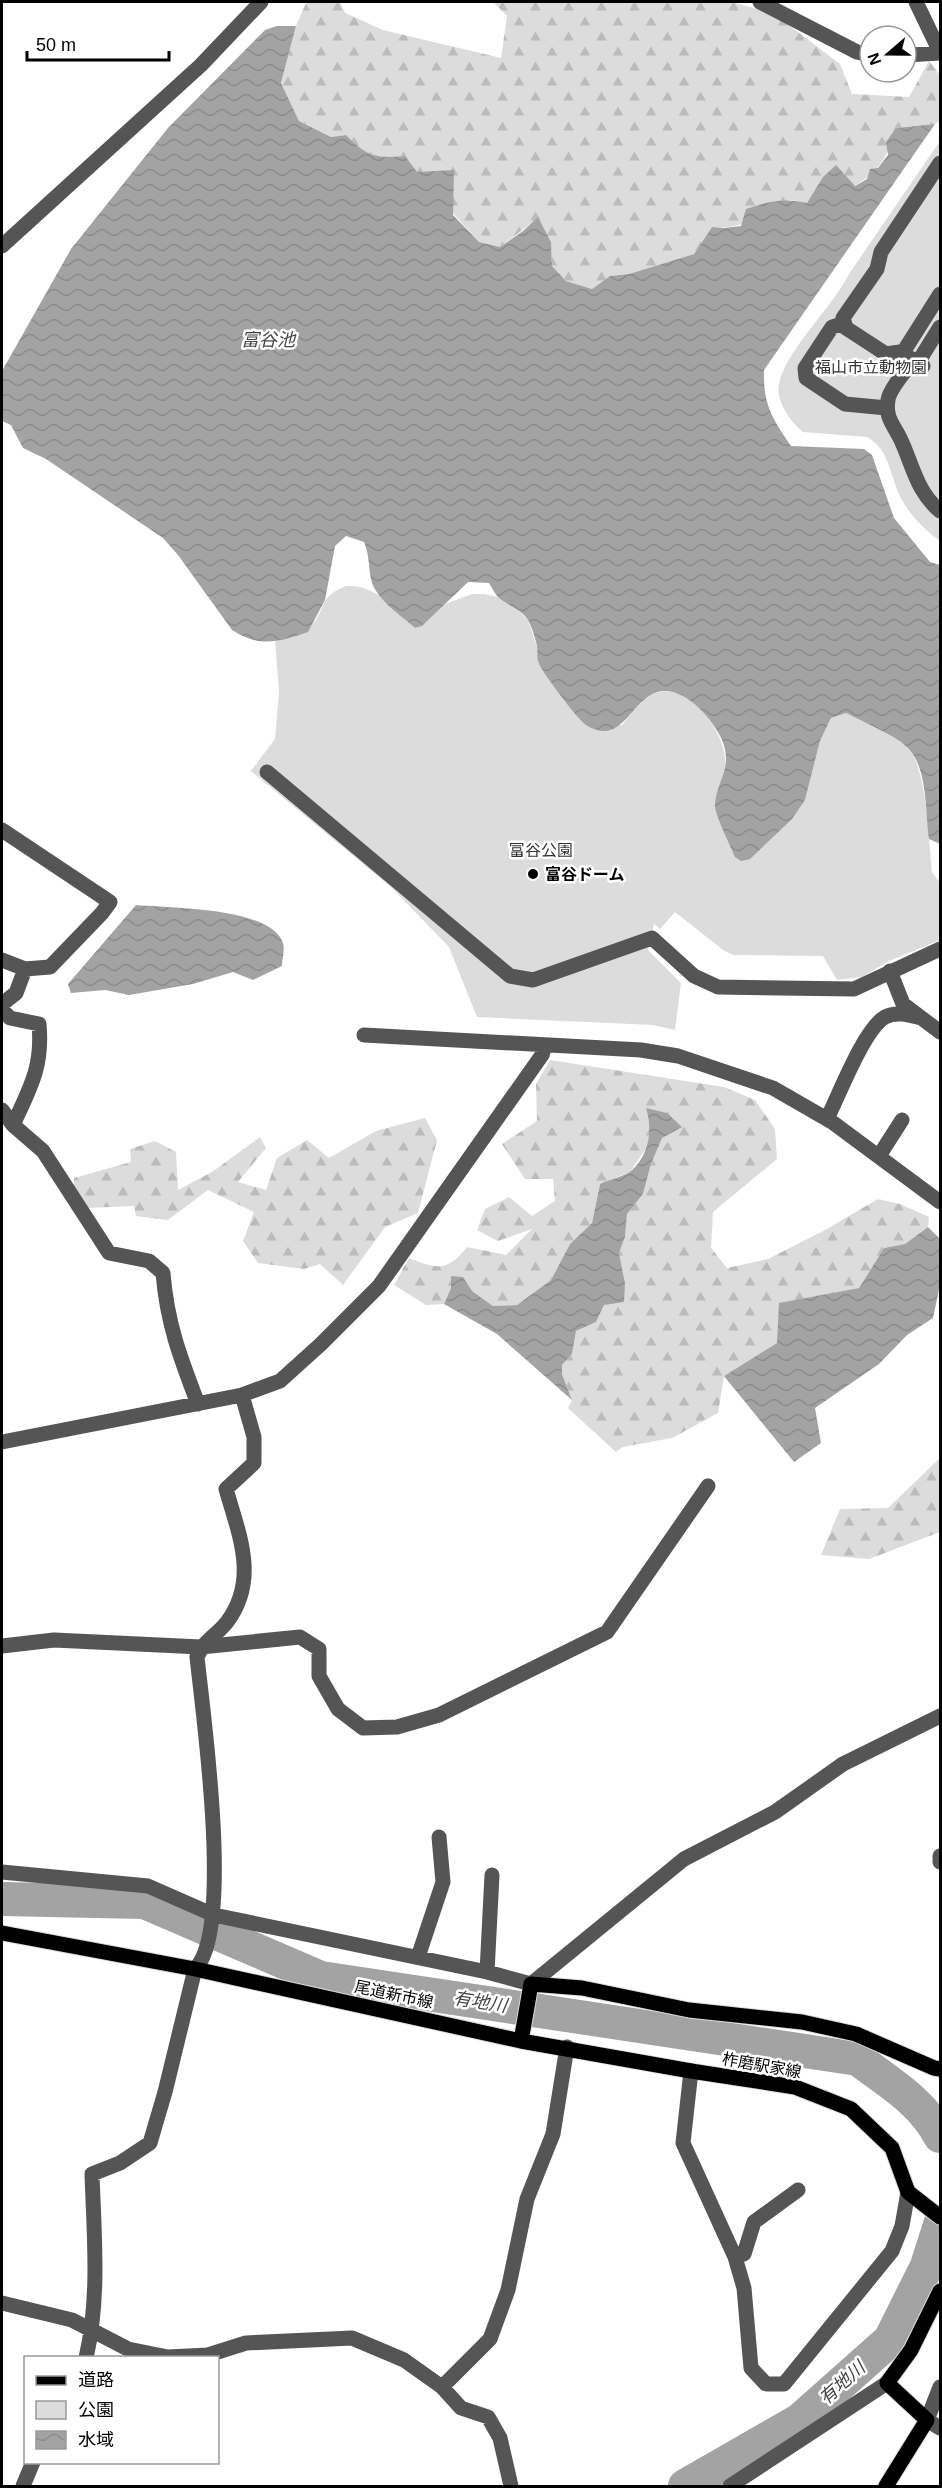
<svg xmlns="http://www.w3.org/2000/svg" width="942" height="2488" font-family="Helvetica,'Noto Sans JP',sans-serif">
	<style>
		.green { fill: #dcdcdc }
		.forest { fill: url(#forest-firs) }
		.water { fill: url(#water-waves) }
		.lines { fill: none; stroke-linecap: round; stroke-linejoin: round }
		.river { stroke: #a3a3a3; stroke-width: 34 }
		.major-casing { stroke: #dbdbdb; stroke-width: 17 }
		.minor { stroke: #555; stroke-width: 15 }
		.major { stroke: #000; stroke-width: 15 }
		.poi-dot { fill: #000; stroke: #fff; stroke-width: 2 }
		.labels { text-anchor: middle; stroke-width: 5; stroke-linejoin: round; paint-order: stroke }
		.park-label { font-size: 16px; fill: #333; stroke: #fff }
		.poi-label { font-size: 16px; font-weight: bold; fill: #000; stroke: #fff; text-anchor: start }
		.street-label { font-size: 16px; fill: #000; stroke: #fff }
		.water-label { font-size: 18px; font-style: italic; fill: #444; stroke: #fff }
	</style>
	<defs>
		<pattern id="forest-firs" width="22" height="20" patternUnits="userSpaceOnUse" patternTransform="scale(1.5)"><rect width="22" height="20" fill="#dcdcdc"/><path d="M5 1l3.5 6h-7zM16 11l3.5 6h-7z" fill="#bbb"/></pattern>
		<pattern id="water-waves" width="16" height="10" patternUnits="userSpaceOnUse" patternTransform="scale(1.5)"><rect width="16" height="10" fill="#a3a3a3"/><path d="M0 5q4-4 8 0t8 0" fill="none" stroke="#8b8b8b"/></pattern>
	</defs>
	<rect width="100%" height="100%" fill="#fff"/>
	<path class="green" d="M 940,141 L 940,541 C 926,531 914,519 905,505 C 890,483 892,450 867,437 L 803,432 C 791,423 775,400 779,384 C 785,351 832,308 849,274 Z
		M 346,586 C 376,584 395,609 415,628 L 422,626 L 445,604 L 472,594 L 484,594 L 499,597 L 517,609 L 528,620 L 537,647 L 538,663 L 585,724 L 622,725 C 630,716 640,701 651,695 C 684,677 723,728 725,758 C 727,774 719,791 715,807 L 805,800 L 820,741 L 831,718 L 846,713 C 861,721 896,737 907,747 C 927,765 929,844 932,872 L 940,883 L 940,940 L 889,961 L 862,977 L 837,980 L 823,956 L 733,955 L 723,950 L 675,912 L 660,929 L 654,924 L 648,950 L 681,983 L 675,1030 L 653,1025 L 477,1017 L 449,947 L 391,887 L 251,771 L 275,739 L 279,692 L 275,641 C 286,639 306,634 313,624 C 328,604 318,598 346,586 Z"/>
	<path class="forest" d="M 309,2 L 340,2 L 345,13 L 383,30 L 501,58 L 507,16 L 493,2 L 731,2 L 773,13 L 840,64 L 852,94 L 909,97 L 929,61 L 940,75 L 940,121 L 935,124 L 896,128 C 888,155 880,172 854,186 L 836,166 L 807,203 L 791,200 C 765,213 742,231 712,227 L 694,254 L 629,274 L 610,276 L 592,289 L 566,281 L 552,266 L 551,242 L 538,218 L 500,247 L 479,242 L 416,172 L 405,156 C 375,158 368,157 346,135 L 331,137 L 299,121 L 281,83 L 296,26 L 306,3 Z
		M 550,1060 L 724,1087 L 755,1100 L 775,1129 L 777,1159 L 713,1212 L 711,1248 L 727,1268 L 768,1259 L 825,1230 L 878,1199 L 900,1204 L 929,1217 L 928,1227 L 905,1244 L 884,1248 L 859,1288 L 825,1295 L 777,1343 L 724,1376 L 718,1413 L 672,1438 L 623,1447 L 616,1452 L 568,1408 L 572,1400 L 562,1374 L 562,1365 L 572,1354 L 576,1331 L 596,1322 L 604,1305 L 625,1283 L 619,1253 L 625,1237 L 627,1214 L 643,1194 L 651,1164 L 662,1137 L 651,1123 L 647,1147 L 630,1172 L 600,1184 L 592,1223 L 570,1244 L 551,1280 L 517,1305 L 493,1306 L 472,1291 L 451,1288 L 444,1304 L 426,1305 L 394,1285 L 409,1258 C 436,1269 448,1272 467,1247 L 506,1255 L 532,1229 L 498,1241 L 477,1230 L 485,1209 L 509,1197 L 532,1216 L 555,1201 L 553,1179 L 525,1179 L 502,1144 L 537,1121 L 536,1084 Z
		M 425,1118 L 437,1140 L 418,1213 L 385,1227 L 343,1285 L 320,1264 L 304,1269 L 258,1263 L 243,1241 L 254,1212 L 208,1190 L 168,1220 L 136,1216 L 134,1206 L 85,1208 L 74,1192 L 74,1178 L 131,1162 L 130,1149 L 155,1141 L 176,1152 L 178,1190 L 212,1172 L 260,1137 L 266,1148 L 238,1182 L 266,1190 L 277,1158 L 307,1140 L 329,1158 L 376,1131 Z
		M 940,1458 L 940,1532 L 869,1559 L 821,1555 L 840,1509 L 888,1508 Z"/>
	<path class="water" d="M 277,26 L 296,26 L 281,83 L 299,121 L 331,137 L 346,135 C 368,157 375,158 405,156 L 417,172 L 454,170 L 453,215 L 479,242 L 500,247 L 523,231 L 538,217 L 551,242 L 552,266 L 566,281 L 592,289 L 610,276 L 629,274 L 694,254 L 712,227 L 724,228 L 741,226 L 746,209 C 770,201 782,198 807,203 L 823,177 L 836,165 L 855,186 L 867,179 L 870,169 L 878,168 L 888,155 L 886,142 L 896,128 L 935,124 L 764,370 C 763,404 772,418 791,446 L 864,449 L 872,455 L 894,518 L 930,562 L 940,565 L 940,844 L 929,839 C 925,811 928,769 908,748 C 898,737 861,721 846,713 L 831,718 L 820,741 L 805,800 L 792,819 L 750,859 L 741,861 L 735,857 C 731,847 715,815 715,806 C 715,783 734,769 722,740 C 712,717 677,677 649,696 C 628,710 618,745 586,725 C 578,720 543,673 539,664 C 536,658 538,651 537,646 C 535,638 532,627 528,620 C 521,609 509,606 499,598 C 495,594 492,588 489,583 L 468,582 L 422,626 L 415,628 C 401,615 375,599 371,579 C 368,565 370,557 364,542 L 346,536 L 335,546 L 325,600 L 308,632 C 279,642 259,648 232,630 L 178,555 L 163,538 L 46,459 L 23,448 L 11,425 L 2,421 L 2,371 L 71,249 L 168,128 L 265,30 Z
		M 136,905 C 169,908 271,907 283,943 C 285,949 282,960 282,966 L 253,980 L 233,972 L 193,984 L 129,995 L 105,990 L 71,993 L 68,984 Z
		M 646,1108 L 667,1113 L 682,1127 L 662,1138 L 651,1164 L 643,1194 L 627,1214 L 625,1237 L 619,1253 L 625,1283 L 624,1302 L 604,1305 L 596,1322 L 576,1331 L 572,1354 L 562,1365 L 562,1374 L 572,1400 L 497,1334 L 444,1304 L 451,1288 L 451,1276 L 463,1277 L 472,1291 L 493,1306 L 517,1305 L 551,1280 L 570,1244 L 592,1223 L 600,1184 C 607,1180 626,1176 631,1171 C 649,1155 653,1130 646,1108 Z
		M 928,1227 L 940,1239 L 940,1285 L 933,1318 L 907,1335 L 879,1364 L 815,1408 L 821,1443 L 794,1462 L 724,1376 L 777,1343 L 779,1303 L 859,1288 L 884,1248 L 905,1244 Z"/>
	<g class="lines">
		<path class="river" d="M 2,1899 L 144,1902 L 321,1978 L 858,2059 C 888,2082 922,2101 940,2136
			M 685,2486 L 800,2420 L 890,2340 L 927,2266 L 940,2225"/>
		<defs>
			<path id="major" d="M 2,1933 L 195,1969 L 521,2041 L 691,2071 L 795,2087 L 851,2109 L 892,2148 L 908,2192 L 940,2217
				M 521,2041 L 531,1984 L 582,1988 L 689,2010 L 802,2022 L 856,2034 L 934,2068 L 940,2069
				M 886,2486 L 927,2420 L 887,2383 L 911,2350 L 940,2291"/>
		</defs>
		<use href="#major" class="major-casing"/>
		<path class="minor" d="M 760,2 L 857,52 L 870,55
			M 916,2 L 940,52
			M 906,55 L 940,53
			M 2,246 L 201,65 L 261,2
			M 844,323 L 832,327 L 805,368 L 806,378 L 845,404 L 887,408
			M 902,354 L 940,294
			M 913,361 C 906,370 889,390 888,400 C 885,417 893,424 900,438 C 913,465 916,491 940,511
			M 917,364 L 940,327
			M 923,366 L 900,352 L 886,354 L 846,328 L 843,318 L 877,269 L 881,252 L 940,163
			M 267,772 L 510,976 L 533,980 L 652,938 L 694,976 L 718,987 L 854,989 L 940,949
			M 2,830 L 110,902 L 102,913 L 50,967 L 25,969 L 2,960
			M 890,971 L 903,1004 L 940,1032
			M 2,1004 L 16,993 L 25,969
			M 2,1010 L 10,1018 L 39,1024 C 43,1067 30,1088 13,1125 L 43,1151 L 109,1253 L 149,1261 L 163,1273 C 167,1323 180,1357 198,1404
			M 364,1035 L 641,1050 L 678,1056 L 773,1088 L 832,1122 L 940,1202
			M 2,1110 L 13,1125
			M 827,1119 C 839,1095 864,1029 885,1017 C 896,1011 910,1015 921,1018
			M 879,1156 L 902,1120
			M 2,1442 L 242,1395 L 280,1381 L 321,1344 L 379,1286 L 542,1055 L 545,1045
			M 2,1646 L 54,1640 L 201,1647 L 300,1637 L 319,1649 L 319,1676 L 338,1709 L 363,1728 L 397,1727 L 439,1715 L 607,1632 L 708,1486
			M 940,1856 L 940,1862
			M 2,1872 L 148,1886 L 214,1915 L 487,1972 L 531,1984 L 684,1859 L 775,1812 L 843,1764 L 940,1716
			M 418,1957 L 443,1882 L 439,1837
			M 487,1972 L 492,1875
			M 691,2071 L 683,2143 L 735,2257 L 744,2288 L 751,2368 L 766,2384 L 784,2384 L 892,2251 L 902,2226 L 908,2192
			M 735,2257 L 744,2254 L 754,2222 L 798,2190
			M 2,2303 L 72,2320 L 128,2349 L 168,2357 L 208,2355 L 246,2343 L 352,2338 L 404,2360 L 442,2387 L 461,2408 L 488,2417 L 500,2438 L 511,2486
			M 86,2358 C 100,2297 94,2235 92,2174 L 120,2163 L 150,2143 L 165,2092 L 195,1969 C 234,1930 203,1715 197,1657 C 203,1641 217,1635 227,1622 C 259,1579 239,1535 226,1489 L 254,1463 L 254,1437 L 242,1395
			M 442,2387 L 490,2339 L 508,2290 L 527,2199 L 553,2134 L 567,2047
			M 940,2387 L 927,2420 L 940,2428
			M 23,2486 L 33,2462
			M 730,2486 L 887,2383"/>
		<use href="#major" class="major"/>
	</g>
	<circle class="poi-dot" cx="533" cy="874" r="6"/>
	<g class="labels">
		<g class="park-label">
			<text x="871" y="373">福山市立動物園</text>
			<text x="541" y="856">富谷公園</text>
		</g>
		<g class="poi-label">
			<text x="545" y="880">富谷ドーム</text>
		</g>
		<g class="street-label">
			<text transform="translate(394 1994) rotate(12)" y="6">尾道新市線</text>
			<text transform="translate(762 2065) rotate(10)" y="6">柞磨駅家線</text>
		</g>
		<g class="water-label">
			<text x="268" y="346">富谷池</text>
			<text transform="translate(480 2002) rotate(9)" y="6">有地川</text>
			<text transform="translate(842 2383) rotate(-42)" y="6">有地川</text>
		</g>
	</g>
	<rect width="942" height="2488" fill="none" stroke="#000000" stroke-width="6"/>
	<rect x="24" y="2356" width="195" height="108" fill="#ffffff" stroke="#999999" stroke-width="1.5"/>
	<rect x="36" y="2376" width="30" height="9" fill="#000000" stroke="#999999" stroke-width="1.5"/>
	<text x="78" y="2386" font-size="18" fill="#000000">道路</text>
	<rect x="36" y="2401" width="30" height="18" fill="#dcdcdc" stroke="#999999" stroke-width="1.5"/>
	<text x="78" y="2416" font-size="18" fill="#000000">公園</text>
	<rect x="36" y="2431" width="30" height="18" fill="url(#water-waves)" stroke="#999999" stroke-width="1.5"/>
	<text x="78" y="2446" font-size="18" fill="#000000">水域</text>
	<g transform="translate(888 54) rotate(250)"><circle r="28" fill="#ffffff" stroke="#999999" stroke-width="1.5"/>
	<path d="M0-4.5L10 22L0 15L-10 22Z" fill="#000000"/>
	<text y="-9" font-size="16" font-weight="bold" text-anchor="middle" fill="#000000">N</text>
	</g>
	<path d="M27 51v9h142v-9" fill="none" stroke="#000000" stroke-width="3"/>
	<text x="36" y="51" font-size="18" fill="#000000" stroke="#ffffff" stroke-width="4.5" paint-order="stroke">50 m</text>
</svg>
